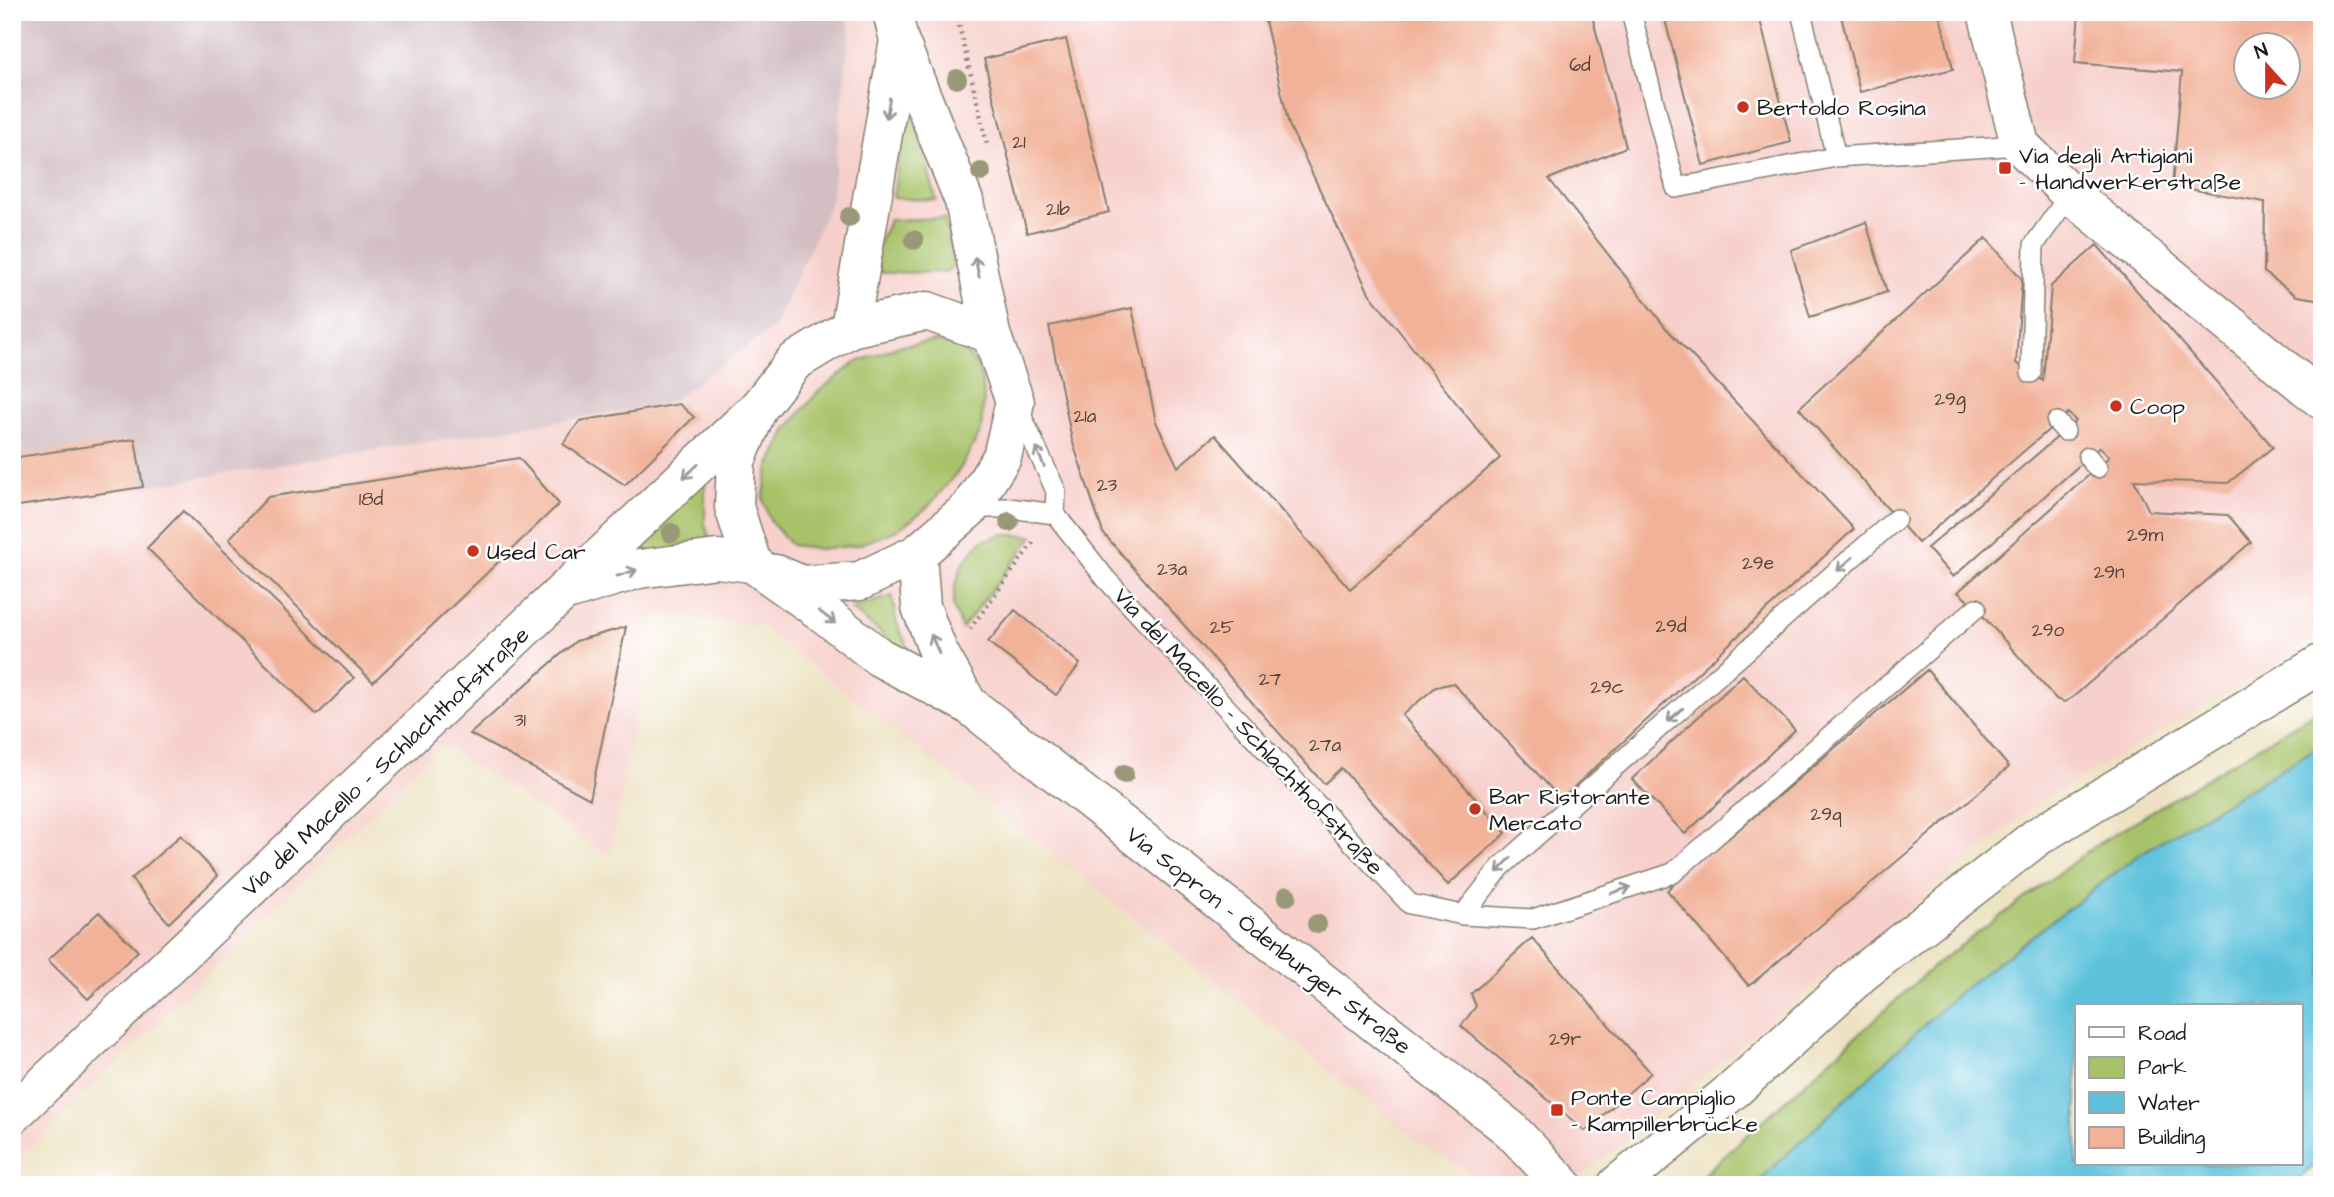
<svg xmlns="http://www.w3.org/2000/svg" width="2334" height="1197" font-family="'Architects Daughter',sans-serif">
	<style>
		.built { fill: #f7d0cc; fill-rule: evenodd }
		.industrial { fill: #d2bec3 }
		.green { fill: #a7c269; stroke: #626f42; stroke-width: 2 }
		.water { fill: #5fc2dd; stroke: #3e6f7c; stroke-width: 2; fill-rule: evenodd }
		.building { fill: #f2b299; fill-rule: evenodd }
		.lines { fill: none; stroke-linecap: round; stroke-linejoin: round }
		.service-casing { stroke: #847f6f; stroke-width: 22 }
		.minor-casing { stroke: #847f6f; stroke-width: 41 }
		.tertiary-casing { stroke: #847f6f; stroke-width: 41 }
		.path { stroke: #847f6f; stroke-width: 4.5; stroke-dasharray: 2 5; stroke-linecap: butt }
		.service { stroke: #fff; stroke-width: 19 }
		.minor { stroke: #fff; stroke-width: 38 }
		.tertiary { stroke: #fff; stroke-width: 38 }
		.tree { fill: #999978 }
		.oneway { stroke: #999 }
		.poi-dot { fill: #c8321e; stroke: #fff; stroke-width: 2.5 }
		.labels { text-anchor: middle; stroke-width: 5; stroke-linejoin: round; paint-order: stroke }
		.number-label { font-size: 19px; fill: #52423b }
		.poi-label { font-size: 23px; fill: #1c1c1c; stroke: #fff; text-anchor: start }
		.street-label { font-size: 23px; fill: #1c1c1c; stroke: #fff }
	</style>
	<rect width="100%" height="100%" fill="#fff"/>
	<filter id="ink" filterUnits="userSpaceOnUse"><feTurbulence type="fractalNoise" baseFrequency=".0143" numOctaves="2"/><feDisplacementMap in="SourceGraphic" scale="14" xChannelSelector="R" yChannelSelector="G"/><feConvolveMatrix kernelMatrix="1 2 1 2 8 2 1 2 1" color-interpolation-filters="sRGB"/></filter>
	<filter id="wash" filterUnits="userSpaceOnUse"><feTurbulence type="fractalNoise" baseFrequency=".00686" numOctaves="4" result="noise"/><feDisplacementMap in="SourceGraphic" scale="28" xChannelSelector="R" yChannelSelector="G"/><feGaussianBlur stdDeviation="1.57" result="paint"/><feColorMatrix in="noise" values="0 0 0 0 0 0 0 0 0 0 0 0 0 0 0 0 0 1.4 0 .05"/><feComposite in="paint" operator="in"/></filter>
	<g filter="url(#wash)">
		<rect width="100%" height="100%" fill="#ede2c2"/>
		<path class="built" d="M 845,12 L 2322,12 L 2322,637 L 2037,804 L 1570,1185 L 1488,1185 L 1430,1150 L 760,625 L 655,614 L 610,856 L 442,744 L 12,1166 L 12,507 L 667,404 L 831,201 L 850,33 ZM 2246,46 L 2288,46 L 2288,88 L 2246,88 Z"/>
		<path class="industrial" d="M 12,12 L 845,12 L 850,32 L 831,201 L 774,327 L 667,404 L 12,507 Z"/>
		<path class="green" d="M 902,80 L 912,105 L 936,200 L 893,198 L 901,138 Z
			M 944,218 L 954,261 L 953,267 L 945,272 L 882,273 C 867,259 883,237 889,220 Z
			M 935,341 L 961,347 L 979,367 L 984,394 L 981,431 L 960,469 L 928,507 L 897,530 L 858,545 L 820,549 L 791,545 L 771,522 L 763,499 L 769,467 L 787,429 L 817,393 L 855,363 L 899,346 Z
			M 705,467 L 705,524 L 713,550 L 652,556 L 634,537 Z
			M 1003,534 L 1033,536 L 962,629 L 953,606 L 955,587 L 962,565 L 980,542 Z
			M 892,596 L 897,624 L 914,660 L 851,609 Z
			M 2322,708 L 2322,745 L 2140,854 L 1959,992 L 1755,1185 L 1692,1185 L 1936,964 L 2098,844 Z"/>
		<path class="water" d="M 2322,745 L 2322,1159 L 2292,1185 L 1755,1185 L 1959,992 L 2140,854 ZM 2077,1006 L 2301,1006 L 2301,1164 L 2077,1164 Z"/>
		<g id="blocks">
			<path class="building" d="M 1263,12 L 1591,12 L 1626,147 L 1549,179 L 1666,328 L 1854,529 L 1561,799 L 1453,683 L 1436,687 L 1402,715 L 1506,833 L 1448,885 L 1341,768 L 1324,784 L 1103,533 L 1072,440 L 1049,326 L 1132,308 L 1156,422 L 1178,467 L 1215,435 L 1350,589 L 1500,458 L 1369,293 L 1289,125 Z
				M 1663,12 L 1758,12 L 1791,142 L 1703,165 Z
				M 1840,12 L 1939,12 L 1953,69 L 1860,92 Z
				M 2079,12 L 2322,12 L 2322,300 L 2297,296 L 2264,272 L 2265,202 L 2172,186 L 2182,72 L 2075,63 ZM 2246,46 L 2288,46 L 2288,88 L 2246,88 Z
				M 1066,39 L 1109,212 L 1027,233 L 984,59 Z
				M 1866,222 L 1887,292 L 1810,317 L 1791,250 Z
				M 1986,238 L 2022,279 L 2016,363 L 2043,381 L 2051,286 L 2097,245 L 2273,447 L 2228,483 L 2134,480 L 2149,511 L 2228,515 L 2251,542 L 2073,697 L 2064,702 L 2056,699 L 1976,608 L 1958,592 L 2109,457 L 2100,447 L 1953,577 L 1927,548 L 2076,421 L 2068,413 L 1918,543 L 1799,408 Z
				M 679,404 L 694,417 L 625,485 L 563,444 L 580,421 Z
				M 135,439 L 143,487 L 12,507 L 12,458 Z
				M 519,458 L 559,504 L 373,682 L 229,539 L 268,497 Z
				M 183,511 L 354,678 L 317,715 L 147,548 Z
				M 1015,610 L 1080,664 L 1056,695 L 988,642 Z
				M 626,627 L 590,799 L 470,734 L 576,641 Z
				M 1927,670 L 2009,767 L 1749,986 L 1667,890 Z
				M 1743,675 L 1795,730 L 1685,834 L 1632,779 Z
				M 181,835 L 218,876 L 169,923 L 131,879 Z
				M 99,912 L 138,951 L 88,999 L 48,960 Z
				M 1532,938 L 1651,1073 L 1585,1131 L 1461,1026 L 1476,1006 L 1471,994 Z"/>
		</g>
	</g>
	<g filter="url(#ink)">
		<use href="#blocks" fill-opacity="0" stroke="#847f6f" stroke-width="2"/>
		<g class="lines">
			<defs>
				<path id="service" d="M 1631,12 L 1676,188 L 1836,157 L 2020,145
					M 1801,12 L 1836,157
					M 2031,373 L 2034,245 L 2070,194
					M 1018,408 L 1056,491 L 1055,514
					M 2057,422 L 2065,431
					M 2088,457 L 2097,468
					M 970,508 L 1009,508 L 1055,514
					M 1055,514 L 1106,579 L 1410,904 L 1463,915
					M 1896,519 L 1501,867 L 1463,915 L 1533,919 L 1673,873 L 1976,608"/>
				<path id="minor" d="M 1987,12 L 2020,145 L 2070,194 L 2322,400
					M 570,590 L 639,569 L 717,559 L 752,563
					M 12,1115 L 336,806 L 758,408
					M 1617,1185 L 1737,1087 L 1863,972 L 2037,837 L 2322,663"/>
				<path id="tertiary" d="M 850,328 L 899,40
					M 991,334 L 927,311 L 850,328 L 794,362 L 758,408 L 736,461 L 734,507 L 752,563 L 823,613 L 879,657 L 968,704 L 1510,1129 L 1563,1185
					M 917,554 L 921,607 L 938,651 L 968,704
					M 776,574 L 802,585 L 860,581 L 917,554 L 970,508 L 1002,457 L 1015,402 L 991,334 L 964,201 L 899,40 L 892,12"/>
			</defs>
			<use href="#service" class="service-casing"/>
			<use href="#minor" class="minor-casing"/>
			<use href="#tertiary" class="tertiary-casing"/>
			<path class="path" d="M 956,12 L 988,148
				M 970,629 L 1035,540"/>
			<use href="#service" class="service"/>
			<use href="#minor" class="minor"/>
			<use href="#tertiary" class="tertiary"/>
		</g>
		<g class="tree">
			<circle cx="957" cy="79" r="10"/>
			<circle cx="981" cy="172" r="10"/>
			<circle cx="849" cy="217" r="10"/>
			<circle cx="914" cy="240" r="10"/>
			<circle cx="1009" cy="522" r="10"/>
			<circle cx="671" cy="533" r="10"/>
			<circle cx="1124" cy="774" r="10"/>
			<circle cx="1287" cy="896" r="10"/>
			<circle cx="1317" cy="924" r="10"/>
		</g>
		<defs><path id="oneway-shaft" d="M-6 0H5M1.5-3L5.5 0L1.5 3" fill="none" stroke-width="1.6" stroke-linecap="round" stroke-linejoin="round" transform="scale(1.75)"/></defs>
		<g class="oneway">
			<use href="#oneway-shaft" transform="translate(888 108) rotate(99)"/>
			<use href="#oneway-shaft" transform="translate(977 267) rotate(-102)"/>
			<use href="#oneway-shaft" transform="translate(1040 457) rotate(-114)"/>
			<use href="#oneway-shaft" transform="translate(691 471) rotate(137)"/>
			<use href="#oneway-shaft" transform="translate(1845 564) rotate(139)"/>
			<use href="#oneway-shaft" transform="translate(627 573) rotate(-17)"/>
			<use href="#oneway-shaft" transform="translate(827 617) rotate(37)"/>
			<use href="#oneway-shaft" transform="translate(935 644) rotate(-113)"/>
			<use href="#oneway-shaft" transform="translate(1675 715) rotate(139)"/>
			<use href="#oneway-shaft" transform="translate(1504 865) rotate(135)"/>
			<use href="#oneway-shaft" transform="translate(1621 890) rotate(-18)"/>
		</g>
	</g>
	<g class="poi-dot">
		<circle cx="1743" cy="107" r="7"/>
		<rect x="1998" y="161" width="14" height="14" rx="3.5"/>
		<circle cx="2116" cy="406" r="7"/>
		<circle cx="473" cy="551" r="7"/>
		<circle cx="1475" cy="809" r="7"/>
		<rect x="1550" y="1103" width="14" height="14" rx="3.5"/>
	</g>
	<g class="labels">
		<g class="number-label">
			<text x="1580" y="71">6d</text>
			<text x="1019" y="148">21</text>
			<text x="1058" y="215">21b</text>
			<text x="1950" y="405">29g</text>
			<text x="1085" y="422">21a</text>
			<text x="1107" y="491">23</text>
			<text x="371" y="505">18d</text>
			<text x="2145" y="541">29m</text>
			<text x="1758" y="569">29e</text>
			<text x="1172" y="575">23a</text>
			<text x="2109" y="578">29n</text>
			<text x="1671" y="632">29d</text>
			<text x="1222" y="633">25</text>
			<text x="2048" y="636">29o</text>
			<text x="1270" y="685">27</text>
			<text x="1607" y="693">29c</text>
			<text x="520" y="726">31</text>
			<text x="1325" y="751">27a</text>
			<text x="1826" y="820">29q</text>
			<text x="1565" y="1045">29r</text>
		</g>
		<g class="poi-label">
			<text x="1757" y="115">Bertoldo Rosina</text>
			<text x="2019" y="163">Via degli Artigiani<tspan x="2019" dy="26">- Handwerkerstraße</tspan></text>
			<text x="2130" y="414">Coop</text>
			<text x="487" y="559">Used Car</text>
			<text x="1489" y="804">Bar Ristorante<tspan x="1489" dy="26">Mercato</tspan></text>
			<text x="1571" y="1105">Ponte Campiglio<tspan x="1571" dy="26">- Kampillerbrücke</tspan></text>
		</g>
		<g class="street-label">
			<text transform="translate(1249 731) rotate(47)" y="8">Via del Macello - Schlachthofstraße</text>
			<text transform="translate(385 761) rotate(-43)" y="8">Via del Macello - Schlachthofstraße</text>
			<text transform="translate(1269 940) rotate(38)" y="8">Via Sopron - Ödenburger Straße</text>
		</g>
	</g>
	<rect width="2334" height="1197" fill="none" stroke="#fff" stroke-width="42"/>
	<rect x="2075" y="1004" width="228" height="161" fill="#ffffff" stroke="#a4a4a4" stroke-width="2"/>
	<rect x="2089" y="1027" width="35" height="10" fill="#ffffff" stroke="#a4a4a4" stroke-width="2"/>
	<text x="2138" y="1040" font-size="21" fill="#1c1c1c">Road</text>
	<rect x="2089" y="1057" width="35" height="21" fill="#a7c269" stroke="#a4a4a4" stroke-width="2"/>
	<text x="2138" y="1074" font-size="21" fill="#1c1c1c">Park</text>
	<rect x="2089" y="1092" width="35" height="21" fill="#5fc2dd" stroke="#a4a4a4" stroke-width="2"/>
	<text x="2138" y="1110" font-size="21" fill="#1c1c1c">Water</text>
	<rect x="2089" y="1127" width="35" height="21" fill="#f2b299" stroke="#a4a4a4" stroke-width="2"/>
	<text x="2138" y="1144" font-size="21" fill="#1c1c1c">Building</text>
	<g transform="translate(2267 66) rotate(339)"><circle r="33" fill="#ffffff" stroke="#a4a4a4" stroke-width="2"/>
	<path d="M0-5L12 26L0 18L-12 26Z" fill="#c8321e"/>
	<text y="-10" font-size="19" font-weight="bold" text-anchor="middle" fill="#1c1c1c">N</text>
	</g>
</svg>
